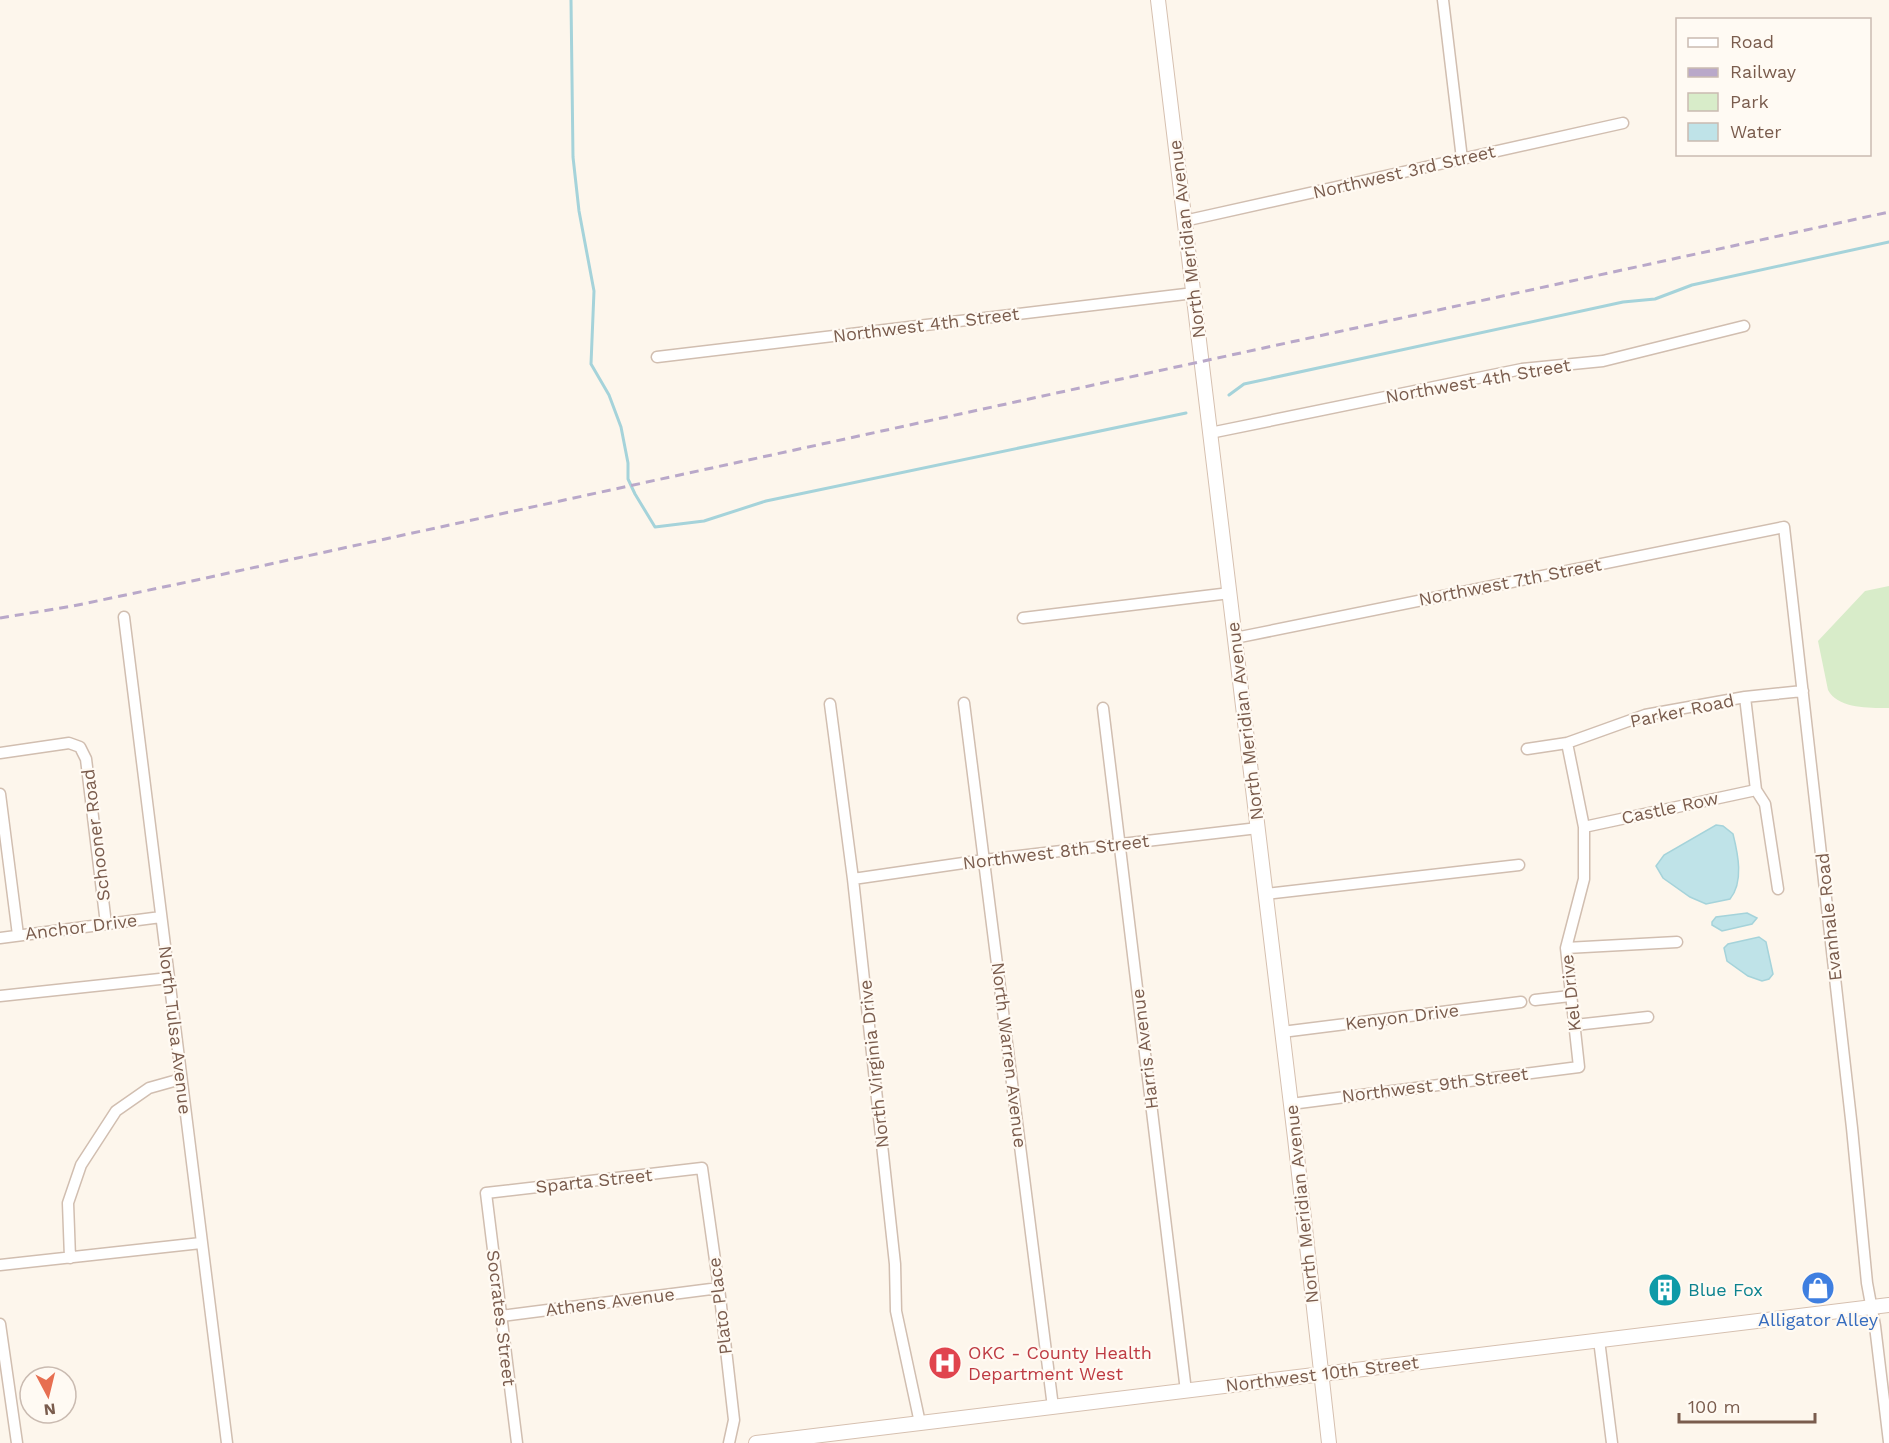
<svg xmlns="http://www.w3.org/2000/svg" width="1889" height="1443" font-family="'Work Sans',sans-serif">
	<style>
		.green { fill: #d8ecc9 }
		.water { fill: #bfe3e8; stroke: #a5d3da; stroke-width: 1.5 }
		.lines { fill: none; stroke-linecap: round; stroke-linejoin: round }
		.stream { stroke: #a5d3da; stroke-width: 3 }
		.street-casing { stroke: #d1beb0; stroke-width: 13 }
		.secondary-casing { stroke: #d6c0b0; stroke-width: 16 }
		.street { stroke: #fff; stroke-width: 10 }
		.secondary { stroke: #fff; stroke-width: 14 }
		.rail { stroke: #b9a8c9; stroke-width: 3; stroke-dasharray: 9 6; stroke-linecap: butt }
		.labels { text-anchor: middle; stroke-width: 4.5; stroke-linejoin: round; paint-order: stroke }
		.street-label { font-size: 18px; fill: #7a5c4d; stroke: #fffaf3 }
		.culture-label { font-size: 18px; fill: #0d838f; stroke: #fffaf3; text-anchor: start }
		.shop-label { font-size: 18px; fill: #366cbe; stroke: #fffaf3 }
		.health-label { font-size: 18px; fill: #be3a42; stroke: #fffaf3; text-anchor: start }
	</style>
	<rect width="100%" height="100%" fill="#fdf6ec"/>
	<path class="green" d="M 1889,586 L 1889,708 C 1870,708 1838,709 1828,690 L 1818,641 L 1865,591 Z"/>
	<path class="water" d="M 1716,825 L 1723,826 L 1733,834 C 1738,854 1744,882 1730,899 L 1706,904 L 1690,897 L 1663,878 L 1656,866 L 1664,855 Z
		M 1747,913 L 1757,918 L 1752,924 L 1722,931 L 1712,925 L 1712,922 L 1716,917 Z
		M 1759,937 L 1766,942 L 1773,974 L 1769,979 L 1762,981 L 1748,976 L 1727,961 L 1724,948 L 1728,944 Z"/>
	<g class="lines">
		<path class="stream" d="M 571,0 L 573,157 L 579,211 L 594,291 L 591,364 L 609,395 L 621,427 L 628,463 L 628,479 L 635,494 L 655,527 L 704,521 L 766,501 L 1186,413
			M 1229,395 L 1244,384 L 1623,302 L 1655,299 L 1692,285 L 1889,242"/>
		<defs>
			<path id="street" d="M 1443,0 L 1462,159
				M 1184,221 L 1623,123
				M 657,357 L 1194,293
				M 1210,433 L 1522,369 L 1603,361 L 1744,326
				M 124,617 L 227,1443
				M 1023,618 L 1230,593
				M 1235,638 L 1784,527 L 1852,1128 L 1867,1283 L 1875,1326 L 1889,1442
				M 1745,697 L 1756,790 L 1765,804 L 1778,889
				M 964,703 L 1053,1407
				M 830,704 L 853,879 L 895,1264 L 896,1311 L 920,1423
				M 1103,708 L 1186,1391
				M 1527,749 L 1567,743 L 1645,715 L 1745,697 L 1803,691
				M 0,753 L 69,743 L 80,747 L 86,759 L 106,924
				M 0,794 L 18,935
				M 1584,827 L 1756,790
				M 853,879 L 984,860 L 1258,828
				M 1266,894 L 1519,865
				M 0,938 L 161,917
				M 1566,948 L 1677,942
				M 0,996 L 169,978
				M 1535,1000 L 1570,996
				M 1575,1025 L 1648,1017
				M 1282,1032 L 1521,1002
				M 1291,1104 L 1579,1067 L 1566,948 L 1584,879 L 1584,827 L 1567,743
				M 70,1258 L 68,1203 L 81,1165 L 116,1111 L 149,1088 L 181,1079
				M 0,1265 L 201,1243
				M 501,1316 L 719,1288
				M 0,1324 L 17,1443
				M 1599,1340 L 1612,1443
				M 517,1443 L 486,1193 L 702,1168 L 719,1288 L 734,1420 L 729,1443"/>
			<path id="secondary" d="M 1158,0 L 1295,1138 L 1329,1443
				M 756,1443 L 1889,1305"/>
		</defs>
		<use href="#street" class="street-casing"/>
		<use href="#secondary" class="secondary-casing"/>
		<use href="#street" class="street"/>
		<use href="#secondary" class="secondary"/>
		<path class="rail" d="M 0,618 L 73,606 L 192,581 L 1889,212"/>
	</g>
	<defs>
		<symbol id="shop-disc" viewBox="-11 -11 22 22"><circle r="9.5" fill="#3f7fe0" stroke="#fffaf3"/><path d="M-5-2.5h2.3a2.7 3.5 0 0 1 5.4 0H5L5.5 6h-11ZM-1.5-2.5h3a1.5 2.3 0 0 0-3 0Z" fill="#fff"/></symbol>
		<symbol id="building-disc" viewBox="-11 -11 22 22"><circle r="9.5" fill="#0f9aa8" stroke="#fffaf3"/><path d="M-4-6H4V6H1V3H-1V6H-4ZM-2.5-4.3h1.7v1.8h-1.7ZM.8-4.3h1.7v1.8H.8ZM-2.5-1h1.7V.8h-1.7ZM.8-1h1.7V.8H.8Z" fill="#fff"/></symbol>
		<symbol id="hospital-disc" viewBox="-11 -11 22 22"><circle r="9.5" fill="#e0444e" stroke="#fffaf3"/><path d="M-5-5h3v3.5h4V-5h3V5h-3V1.5h-4V5h-3Z" fill="#fff"/></symbol>
	</defs>
	<g fill-rule="evenodd">
		<use href="#shop-disc" x="1799" y="1269" width="38" height="38"/>
		<use href="#building-disc" x="1646" y="1271" width="38" height="38"/>
		<use href="#hospital-disc" x="926" y="1344" width="38" height="38"/>
	</g>
	<g class="labels">
		<g class="street-label">
			<text transform="translate(1404 172) rotate(-13)" y="6">Northwest 3rd Street</text>
			<text transform="translate(1187 239) rotate(-97)" y="6">North Meridian Avenue</text>
			<text transform="translate(926 325) rotate(-7)" y="6">Northwest 4th Street</text>
			<text transform="translate(1478 381) rotate(-10)" y="6">Northwest 4th Street</text>
			<text transform="translate(1510 582) rotate(-11)" y="6">Northwest 7th Street</text>
			<text transform="translate(1682 711) rotate(-12)" y="6">Parker Road</text>
			<text transform="translate(1245 721) rotate(-97)" y="6">North Meridian Avenue</text>
			<text transform="translate(1670 808) rotate(-12)" y="6">Castle Row</text>
			<text transform="translate(96 835) rotate(-97)" y="6">Schooner Road</text>
			<text transform="translate(1056 852) rotate(-7)" y="6">Northwest 8th Street</text>
			<text transform="translate(1829 917) rotate(-96)" y="6">Evanhale Road</text>
			<text transform="translate(81 927) rotate(-7)" y="6">Anchor Drive</text>
			<text transform="translate(1571 993) rotate(-96)" y="6">Kel Drive</text>
			<text transform="translate(1402 1017) rotate(-7)" y="6">Kenyon Drive</text>
			<text transform="translate(175 1030) rotate(83)" y="6">North Tulsa Avenue</text>
			<text transform="translate(1145 1049) rotate(-97)" y="6">Harris Avenue</text>
			<text transform="translate(1009 1055) rotate(83)" y="6">North Warren Avenue</text>
			<text transform="translate(874 1064) rotate(-96)" y="6">North Virginia Drive</text>
			<text transform="translate(1435 1085) rotate(-7)" y="6">Northwest 9th Street</text>
			<text transform="translate(594 1181) rotate(-6)" y="6">Sparta Street</text>
			<text transform="translate(1302 1204) rotate(-96)" y="6">North Meridian Avenue</text>
			<text transform="translate(610 1302) rotate(-7)" y="6">Athens Avenue</text>
			<text transform="translate(720 1306) rotate(-97)" y="6">Plato Place</text>
			<text transform="translate(501 1318) rotate(83)" y="6">Socrates Street</text>
			<text transform="translate(1322 1374) rotate(-7)" y="6">Northwest 10th Street</text>
		</g>
		<g class="culture-label">
			<text x="1688" y="1296">Blue Fox</text>
		</g>
		<g class="shop-label">
			<text x="1818" y="1326">Alligator Alley</text>
		</g>
		<g class="health-label">
			<text x="968" y="1359">OKC - County Health<tspan x="968" dy="21">Department West</tspan></text>
		</g>
	</g>
	<rect x="1676" y="18" width="195" height="138" fill="#fffaf3" stroke="#cabbb1" stroke-width="1.5"/>
	<rect x="1688" y="38" width="30" height="9" fill="#ffffff" stroke="#cabbb1" stroke-width="1.5"/>
	<text x="1730" y="48" font-size="18" fill="#7a5c4d">Road</text>
	<rect x="1688" y="68" width="30" height="9" fill="#b9a8c9" stroke="#cabbb1" stroke-width="1.5"/>
	<text x="1730" y="78" font-size="18" fill="#7a5c4d">Railway</text>
	<rect x="1688" y="93" width="30" height="18" fill="#d8ecc9" stroke="#cabbb1" stroke-width="1.5"/>
	<text x="1730" y="108" font-size="18" fill="#7a5c4d">Park</text>
	<rect x="1688" y="123" width="30" height="18" fill="#bfe3e8" stroke="#cabbb1" stroke-width="1.5"/>
	<text x="1730" y="138" font-size="18" fill="#7a5c4d">Water</text>
	<g transform="translate(48 1395) rotate(173)"><circle r="28" fill="#fffaf3" stroke="#cabbb1" stroke-width="1.5"/>
	<path d="M0-4.5L10 22L0 15L-10 22Z" fill="#e76f51"/>
	<text y="-9" font-size="16" font-weight="bold" text-anchor="middle" fill="#7a5c4d">N</text>
	</g>
	<path d="M1679 1413v9h136v-9" fill="none" stroke="#7a5c4d" stroke-width="3"/>
	<text x="1688" y="1413" font-size="18" fill="#7a5c4d" stroke="#fffaf3" stroke-width="4.5" paint-order="stroke">100 m</text>
</svg>
